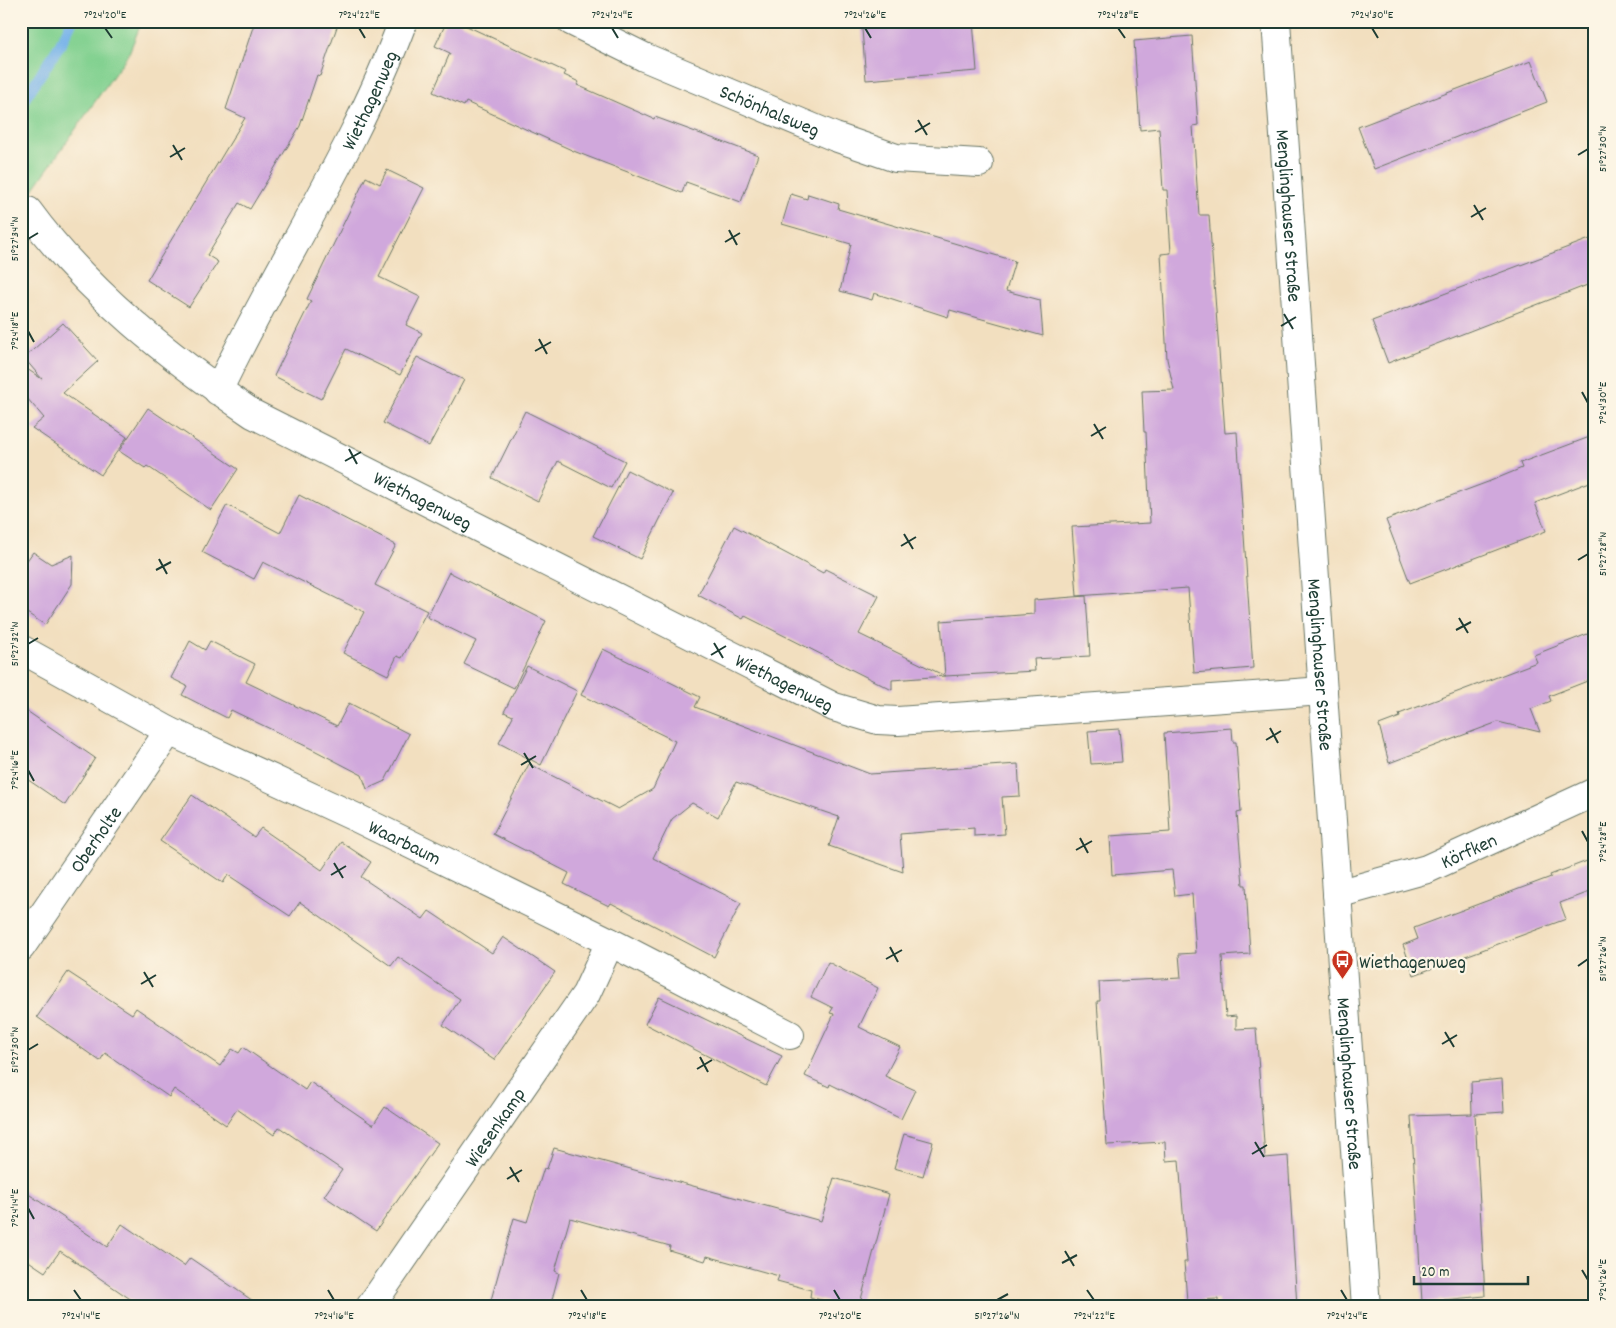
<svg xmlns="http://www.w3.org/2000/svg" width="1616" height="1328" font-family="Dekko,sans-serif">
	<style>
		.green { fill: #83d191; stroke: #518762 }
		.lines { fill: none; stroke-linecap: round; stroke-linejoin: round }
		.stream { stroke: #77b3e9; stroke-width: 11 }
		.building { fill: #d0a8dc }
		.street-casing { stroke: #697665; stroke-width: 30 }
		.secondary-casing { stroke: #697665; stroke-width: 30 }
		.street { stroke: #fff; stroke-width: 28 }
		.secondary { stroke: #fff; stroke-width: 28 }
		.ticks { fill: none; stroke: #1f3d34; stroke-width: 2 }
		.labels { text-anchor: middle; stroke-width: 4.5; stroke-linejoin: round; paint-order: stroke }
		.street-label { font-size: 20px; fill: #1f3d34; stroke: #fcf5e5 }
		.poi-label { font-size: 20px; fill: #1f3d34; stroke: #fcf5e5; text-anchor: start }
		.neatline { fill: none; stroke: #1f3d34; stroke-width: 2 }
		.ticks-label { font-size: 12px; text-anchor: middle; fill: #1f3d34 }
	</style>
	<rect width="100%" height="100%" fill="#fcf5e5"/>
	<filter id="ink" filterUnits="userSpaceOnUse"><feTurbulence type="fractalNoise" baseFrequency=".02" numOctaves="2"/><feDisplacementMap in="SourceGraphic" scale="10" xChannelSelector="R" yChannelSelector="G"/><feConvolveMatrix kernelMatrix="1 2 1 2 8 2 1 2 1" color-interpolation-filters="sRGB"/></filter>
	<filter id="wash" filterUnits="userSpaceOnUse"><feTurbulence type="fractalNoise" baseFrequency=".0096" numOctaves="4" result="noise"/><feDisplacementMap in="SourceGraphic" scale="20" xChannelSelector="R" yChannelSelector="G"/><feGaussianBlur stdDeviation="1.12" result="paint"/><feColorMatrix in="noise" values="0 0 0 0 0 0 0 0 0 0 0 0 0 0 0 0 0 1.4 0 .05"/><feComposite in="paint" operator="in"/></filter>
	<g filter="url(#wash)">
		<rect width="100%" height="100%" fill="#f2dfbf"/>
		<path class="green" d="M 28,21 L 142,21 L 129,53 L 21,207 L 21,33 Z"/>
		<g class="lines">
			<path class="stream" d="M 21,104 L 60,45 L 72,21"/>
		</g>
		<g id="blocks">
			<path class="building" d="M 255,21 L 339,21 L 320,76 L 317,75 L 300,126 L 250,209 L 239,203 L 207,255 L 218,262 L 189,307 L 147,280 L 245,118 L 226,109 Z
				M 447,21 L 456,21 L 566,72 L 564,75 L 579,82 L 577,85 L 654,119 L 655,117 L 758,155 L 741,202 L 686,182 L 682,193 L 576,152 L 466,102 L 464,106 L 433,92 L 450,53 L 435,46 Z
				M 876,21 L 973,21 L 977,71 L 866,80 L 862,29 L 877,28 Z
				M 1192,36 L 1198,125 L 1193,126 L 1199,215 L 1209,215 L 1225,433 L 1237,432 L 1253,668 L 1194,673 L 1188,588 L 1077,596 L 1072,527 L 1150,523 L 1146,432 L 1144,432 L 1142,391 L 1174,390 L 1167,359 L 1161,254 L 1171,253 L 1167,190 L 1163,190 L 1159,128 L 1140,130 L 1134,41 Z
				M 1531,61 L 1547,102 L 1374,169 L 1358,127 Z
				M 387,170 L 424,188 L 379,277 L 420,297 L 406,325 L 422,333 L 400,375 L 346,349 L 321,399 L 274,376 L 311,301 L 307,299 L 366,177 L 380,184 Z
				M 791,194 L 807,199 L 808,194 L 839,204 L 838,209 L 1015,261 L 1006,291 L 1040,300 L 1043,336 L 950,310 L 948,317 L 874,293 L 872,300 L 840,291 L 851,244 L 782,224 Z
				M 1595,237 L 1595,282 L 1388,363 L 1372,321 Z
				M 63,323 L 98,361 L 63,393 L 127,437 L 101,475 L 32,428 L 44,418 L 21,391 L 21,365 L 42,379 L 24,358 Z
				M 417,357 L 464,380 L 429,446 L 383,423 Z
				M 148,408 L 238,469 L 211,510 L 147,466 L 145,468 L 119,451 Z
				M 525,411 L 625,461 L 611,488 L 558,461 L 538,501 L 492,478 Z
				M 1595,435 L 1595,480 L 1535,503 L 1546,531 L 1410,583 L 1386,520 L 1488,482 L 1522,468 L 1520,463 Z
				M 627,470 L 673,493 L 640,559 L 593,536 Z
				M 299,495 L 396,545 L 375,585 L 427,611 L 402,658 L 397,656 L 388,675 L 343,653 L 364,612 L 263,562 L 254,579 L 202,552 L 227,505 L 280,533 Z
				M 734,526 L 823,573 L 825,569 L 879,596 L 859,634 L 945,676 L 892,680 L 892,690 L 745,616 L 743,619 L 698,595 Z
				M 33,552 L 51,564 L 73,555 L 72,584 L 45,625 L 21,609 L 21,569 Z
				M 449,572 L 546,621 L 514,688 L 464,664 L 476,641 L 427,617 Z
				M 1086,596 L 1090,656 L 1034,659 L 1035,671 L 945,676 L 941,621 L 1034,614 L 1034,600 Z
				M 1595,631 L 1595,678 L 1549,696 L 1551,701 L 1531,709 L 1540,732 L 1498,722 L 1389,763 L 1379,725 L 1400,717 L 1399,714 L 1537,662 L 1534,655 Z
				M 190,641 L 205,650 L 210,641 L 255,664 L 246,682 L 337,726 L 349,703 L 409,734 L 385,781 L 367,789 L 362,775 L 314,750 L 231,710 L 227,718 L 182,695 L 187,686 L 171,678 Z
				M 603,649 L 700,697 L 695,707 L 870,774 L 1018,764 L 1020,796 L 1002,797 L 1005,834 L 974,836 L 974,828 L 900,834 L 903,872 L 829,846 L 839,817 L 736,782 L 718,817 L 692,803 L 672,819 L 653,858 L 741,903 L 714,957 L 611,903 L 609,906 L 564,884 L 569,873 L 493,834 L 529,764 L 618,809 L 653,789 L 675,741 L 581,695 Z
				M 527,666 L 577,691 L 541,765 L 499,743 L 513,716 L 504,712 Z
				M 21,707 L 95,758 L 65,805 L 21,775 Z
				M 1232,728 L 1233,742 L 1236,742 L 1241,812 L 1237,813 L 1243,885 L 1246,885 L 1250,954 L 1222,956 L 1226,1017 L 1236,1016 L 1236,1029 L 1256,1028 L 1265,1158 L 1288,1156 L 1297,1307 L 1218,1307 L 1218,1299 L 1187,1301 L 1184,1262 L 1187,1262 L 1179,1160 L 1166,1161 L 1165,1142 L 1107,1145 L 1097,1001 L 1100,1001 L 1099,982 L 1181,978 L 1179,954 L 1196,953 L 1192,894 L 1175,896 L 1172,870 L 1112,875 L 1110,836 L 1170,832 L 1164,733 Z
				M 1119,729 L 1122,762 L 1091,764 L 1088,731 Z
				M 192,795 L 254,837 L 261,828 L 322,870 L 341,842 L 371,862 L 361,877 L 423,919 L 429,911 L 492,953 L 503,937 L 555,972 L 494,1060 L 443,1025 L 460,999 L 398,957 L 391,966 L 300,902 L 290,916 L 228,875 L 223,883 L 160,841 Z
				M 1595,858 L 1595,890 L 1560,903 L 1566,919 L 1414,975 L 1403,945 L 1418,939 L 1414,928 L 1551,877 L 1550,875 Z
				M 828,962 L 878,988 L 859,1027 L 900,1047 L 885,1076 L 915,1090 L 901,1119 L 830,1084 L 829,1087 L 805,1076 L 834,1014 L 830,1013 L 833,1008 L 811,997 Z
				M 68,972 L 132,1014 L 136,1008 L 220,1066 L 232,1049 L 239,1053 L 243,1047 L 305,1090 L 310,1082 L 373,1125 L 385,1107 L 438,1143 L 376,1231 L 324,1196 L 342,1170 L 279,1127 L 274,1135 L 237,1109 L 226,1125 L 174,1089 L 169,1097 L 105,1053 L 100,1061 L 37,1017 Z
				M 659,997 L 782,1056 L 766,1086 L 645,1024 Z
				M 1502,1079 L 1504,1112 L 1475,1114 L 1485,1296 L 1422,1302 L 1411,1116 L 1472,1114 L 1471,1082 Z
				M 904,1134 L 933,1142 L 923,1176 L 894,1168 Z
				M 554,1148 L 821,1221 L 834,1178 L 889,1194 L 859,1307 L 847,1307 L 810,1297 L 811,1290 L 777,1281 L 779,1276 L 707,1256 L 705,1261 L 669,1250 L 670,1246 L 570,1218 L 555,1271 L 559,1273 L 550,1307 L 489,1307 L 514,1218 L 527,1222 L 544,1168 L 547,1169 Z
				M 21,1189 L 107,1247 L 122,1224 L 184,1266 L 190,1258 L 262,1307 L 142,1307 L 60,1251 L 45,1272 L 21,1256 Z"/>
		</g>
	</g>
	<g filter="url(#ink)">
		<use href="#blocks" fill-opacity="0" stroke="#697665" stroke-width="1"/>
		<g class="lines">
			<defs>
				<g id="street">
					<path id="s1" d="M 571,21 L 644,57 L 835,137 L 896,158 L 979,163"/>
					<path id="s2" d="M 28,211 C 88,293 169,357 253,414 L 834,707 L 878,720 L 898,721 L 1323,691"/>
					<path id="s3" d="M 218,391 C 277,266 355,151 403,21"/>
					<path id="s4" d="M 21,649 L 169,731 L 359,819 L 610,942 L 790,1035"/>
					<path id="s5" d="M 1337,894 L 1427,869 L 1595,792"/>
					<path id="s6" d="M 21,947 L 169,731"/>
					<path id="s7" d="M 370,1307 L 586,994 L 610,942"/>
				</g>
				<g id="secondary">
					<path id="s8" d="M 1276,21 L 1366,1307"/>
				</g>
			</defs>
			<use href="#street" class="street-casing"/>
			<use href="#secondary" class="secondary-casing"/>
			<use href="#street" class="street"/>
			<use href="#secondary" class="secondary"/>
		</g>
	</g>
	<path class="ticks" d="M 105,28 L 112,38M 359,28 L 365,38M 612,28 L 618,38M 865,28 L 871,38M 1118,28 L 1125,38M 1372,28 L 1378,38M 918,120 L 927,135M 915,132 L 930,123M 173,145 L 182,160M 1578,155 L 1588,149M 170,157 L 185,148M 1474,205 L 1483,220M 1471,217 L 1486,208M 729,230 L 737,245M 28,239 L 38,233M 725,242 L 740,233M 1284,314 L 1293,329M 1281,326 L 1296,317M 28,331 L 34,342M 539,339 L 547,354M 535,351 L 551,342M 1582,392 L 1588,403M 1094,424 L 1103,439M 1091,436 L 1106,427M 349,449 L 357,464M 345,461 L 361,452M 904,534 L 913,549M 901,546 L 916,537M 159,559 L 167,574M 1578,560 L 1588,554M 156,570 L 171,562M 1459,618 L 1468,633M 1456,630 L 1471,622M 714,643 L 723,658M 28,644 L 38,638M 711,655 L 726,646M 1270,728 L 1278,743M 1266,740 L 1281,731M 524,753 L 533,768M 521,765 L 536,756M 28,770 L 34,781M 1582,831 L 1588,842M 1080,838 L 1088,853M 1076,850 L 1092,841M 334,863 L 343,878M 331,875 L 346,866M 890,947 L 898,962M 886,959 L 902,950M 1578,966 L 1588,959M 144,972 L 153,987M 141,984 L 156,975M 1445,1032 L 1454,1047M 1442,1044 L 1457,1035M 28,1050 L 38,1044M 700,1057 L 708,1072M 697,1069 L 712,1060M 1255,1142 L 1264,1157M 1252,1154 L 1267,1145M 510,1167 L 519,1182M 507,1179 L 522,1170M 28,1208 L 34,1219M 1065,1251 L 1074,1266M 1062,1263 L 1077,1255M 1582,1270 L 1588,1280M 74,1290 L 81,1300M 328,1290 L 334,1300M 581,1290 L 587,1300M 834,1290 L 840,1300M 1087,1290 L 1094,1300M 1341,1290 L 1347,1300M 997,1300 L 1008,1294"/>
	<defs>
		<symbol id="bus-pin" viewBox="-11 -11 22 30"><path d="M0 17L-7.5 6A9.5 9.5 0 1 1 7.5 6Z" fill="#c8321e" stroke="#fcf5e5"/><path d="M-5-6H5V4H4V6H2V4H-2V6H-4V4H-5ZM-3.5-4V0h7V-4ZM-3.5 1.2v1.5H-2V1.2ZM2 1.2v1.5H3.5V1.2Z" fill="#fff"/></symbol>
	</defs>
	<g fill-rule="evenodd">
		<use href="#bus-pin" x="1330" y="948" width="25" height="34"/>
	</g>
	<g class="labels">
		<g class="street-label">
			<text dy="7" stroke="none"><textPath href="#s3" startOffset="328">Wiethagenweg</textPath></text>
			<text dy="7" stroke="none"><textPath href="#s1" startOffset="218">Schönhalsweg</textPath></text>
			<text dy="7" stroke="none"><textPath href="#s8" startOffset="195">Menglinghauser Straße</textPath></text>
			<text dy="7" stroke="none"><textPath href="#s2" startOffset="495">Wiethagenweg</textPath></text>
			<text dy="7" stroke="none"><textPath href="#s8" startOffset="645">Menglinghauser Straße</textPath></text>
			<text dy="7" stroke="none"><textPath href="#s2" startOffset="900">Wiethagenweg</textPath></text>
			<text dy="7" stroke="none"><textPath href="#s6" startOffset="131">Oberholte</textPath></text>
			<text dy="7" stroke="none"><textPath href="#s4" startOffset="430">Waarbaum</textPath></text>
			<text dy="7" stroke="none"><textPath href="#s5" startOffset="139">Körfken</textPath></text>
			<text dy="7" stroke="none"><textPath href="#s8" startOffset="1065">Menglinghauser Straße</textPath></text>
			<text dy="7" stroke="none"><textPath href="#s7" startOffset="219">Wiesenkamp</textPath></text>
		</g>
		<g class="poi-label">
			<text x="1359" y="968">Wiethagenweg</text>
		</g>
	</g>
	<rect width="1616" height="1328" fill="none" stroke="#fcf5e5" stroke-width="55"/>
	<path d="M1414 1276v8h114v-8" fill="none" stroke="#1f3d34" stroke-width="2.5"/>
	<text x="1421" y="1276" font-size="15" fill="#1f3d34" stroke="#fcf5e5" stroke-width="4" paint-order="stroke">20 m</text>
	<rect x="28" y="28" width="1560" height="1272" class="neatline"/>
	<g class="ticks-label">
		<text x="105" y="18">7°24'20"E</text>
		<text x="359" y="18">7°24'22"E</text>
		<text x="612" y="18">7°24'24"E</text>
		<text x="865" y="18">7°24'26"E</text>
		<text x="1118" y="18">7°24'28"E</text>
		<text x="1372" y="18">7°24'30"E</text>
		<text transform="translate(1602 149) rotate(-90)" y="4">51°27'30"N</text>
		<text transform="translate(14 239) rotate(-90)" y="4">51°27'34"N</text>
		<text transform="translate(14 331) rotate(-90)" y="4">7°24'18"E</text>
		<text transform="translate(1602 403) rotate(-90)" y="4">7°24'30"E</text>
		<text transform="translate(1602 554) rotate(-90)" y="4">51°27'28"N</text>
		<text transform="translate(14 644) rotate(-90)" y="4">51°27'32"N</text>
		<text transform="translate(14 770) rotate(-90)" y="4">7°24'16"E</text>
		<text transform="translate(1602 842) rotate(-90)" y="4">7°24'28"E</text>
		<text transform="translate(1602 959) rotate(-90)" y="4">51°27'26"N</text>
		<text transform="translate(14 1050) rotate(-90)" y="4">51°27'30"N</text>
		<text transform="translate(14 1208) rotate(-90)" y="4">7°24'14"E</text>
		<text transform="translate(1602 1280) rotate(-90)" y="4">7°24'26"E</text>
		<text x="81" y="1319">7°24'14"E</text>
		<text x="334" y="1319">7°24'16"E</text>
		<text x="587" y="1319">7°24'18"E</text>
		<text x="840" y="1319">7°24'20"E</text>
		<text x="997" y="1319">51°27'26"N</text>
		<text x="1094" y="1319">7°24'22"E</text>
		<text x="1347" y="1319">7°24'24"E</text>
	</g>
</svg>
